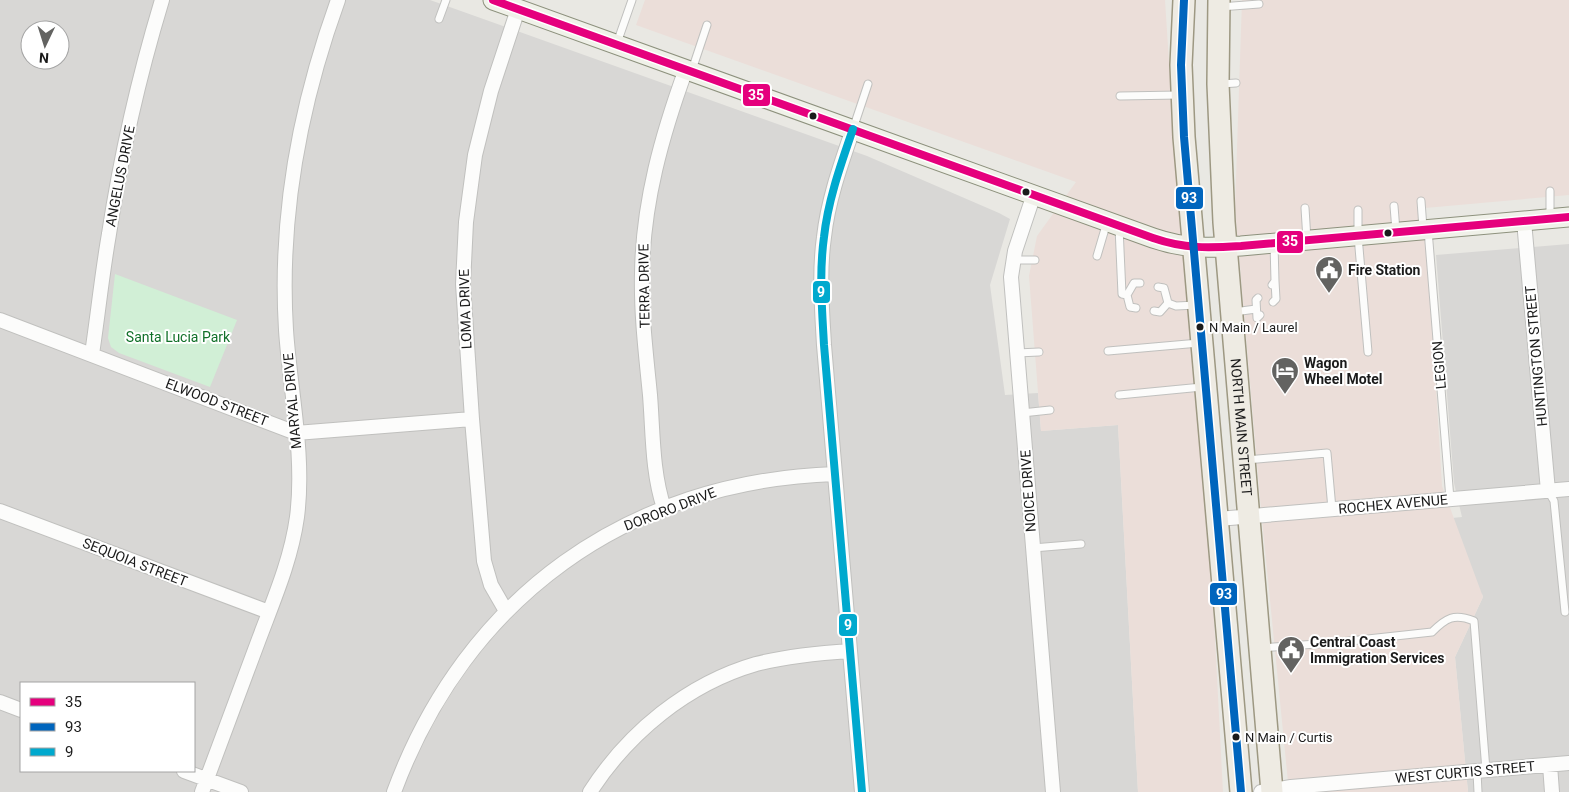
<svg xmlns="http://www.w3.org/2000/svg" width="1569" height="792" font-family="Roboto,sans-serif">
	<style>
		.residential { fill: #d8d7d5; fill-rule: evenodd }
		.commercial { fill: #ebded9 }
		.park { fill: #d1efd6 }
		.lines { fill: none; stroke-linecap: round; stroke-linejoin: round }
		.lane-casing { stroke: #c0c0be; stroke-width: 9 }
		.street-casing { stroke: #c0c0be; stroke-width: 16 }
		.secondary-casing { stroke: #8d917d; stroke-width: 21 }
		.primary-casing { stroke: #9d9882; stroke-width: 24 }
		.lane { stroke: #fcfcfb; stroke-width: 7 }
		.street { stroke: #fcfcfb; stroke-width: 14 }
		.secondary { stroke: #f0f1e9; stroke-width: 19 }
		.primary { stroke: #eeebe3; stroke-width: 21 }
		.bus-1-casing { stroke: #fff; stroke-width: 11 }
		.bus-2-casing { stroke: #fff; stroke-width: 11 }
		.bus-3-casing { stroke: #fff; stroke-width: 11 }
		.bus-1 { stroke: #e5007d; stroke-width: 8 }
		.bus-2 { stroke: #0065bd; stroke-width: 8 }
		.bus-3 { stroke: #00a9ce; stroke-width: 8 }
		.bus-dot { fill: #1b1b1b; stroke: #fff; stroke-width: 2 }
		.labels { text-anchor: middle; stroke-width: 4; stroke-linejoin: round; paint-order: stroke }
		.bus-label { font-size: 13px; fill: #1b1b1b; stroke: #fff; text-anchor: start }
		.street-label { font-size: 14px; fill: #1b1b1b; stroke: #fff }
		.poi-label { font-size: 14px; font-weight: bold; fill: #1b1b1b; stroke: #fff; text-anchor: start }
		.park-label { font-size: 14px; fill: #117029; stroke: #fff }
		.line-badge { stroke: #fff; stroke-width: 2 }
		.badge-label { font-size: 14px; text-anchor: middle; font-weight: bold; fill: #fff }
	</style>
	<rect width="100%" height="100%" fill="#e9e8e3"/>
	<path class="residential" d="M 0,0 L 430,0 L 867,156 L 999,213 L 1010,219 L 990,285 L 1005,395 L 1038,393 L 1041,431 L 1118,425 L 1138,792 L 0,792 ZM 30,30 L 60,30 L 60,60 L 30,60 ZM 21,683 L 194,683 L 194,771 L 21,771 Z
		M 1569,244 L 1569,792 L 1468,792 L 1455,657 L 1483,597 L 1482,594 L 1466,596 L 1452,518 L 1462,517 L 1454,483 L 1436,255 Z"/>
	<path class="commercial" d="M 645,0 L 1165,0 L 1178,203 L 1213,601 L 1223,792 L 1138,792 L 1118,425 L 1041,431 L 1029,276 L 1037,236 L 1076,182 L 636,25 Z
		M 1242,0 L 1569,0 L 1569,195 L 1425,208 L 1442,486 L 1483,597 L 1455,657 L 1468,792 L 1289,792 L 1261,509 L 1235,208 Z"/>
	<path class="park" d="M 115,274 L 237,320 L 210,387 L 119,353 L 111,347 L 108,338 Z"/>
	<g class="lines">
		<defs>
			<path id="lane" d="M 1220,7 L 1259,4
				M 439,19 L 446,0
				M 617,43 L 632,0
				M 692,70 L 707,25
				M 1221,84 L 1236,83
				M 1120,96 L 1179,95
				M 853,129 L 868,84
				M 1421,201 L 1423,228
				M 1394,206 L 1396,231
				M 1305,208 L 1307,240
				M 1358,210 L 1358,236 L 1368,352
				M 1550,219 L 1550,191
				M 1119,227 L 1122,294 L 1127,295
				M 1428,230 L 1450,499
				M 1274,244 L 1275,281
				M 1097,256 L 1107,222
				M 1013,260 L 1035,260
				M 1272,285 L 1275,281 L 1276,299 L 1273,302
				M 1258,298 L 1256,300 L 1257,318 L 1260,315
				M 1168,303 L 1176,306 L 1197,305
				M 1136,308 L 1130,307 L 1127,295 L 1134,283 L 1140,283
				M 1154,311 L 1160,312 L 1168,303 L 1164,288 L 1158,287
				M 1234,312 L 1256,309
				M 1108,351 L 1199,343
				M 1017,353 L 1039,352
				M 1119,395 L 1202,387
				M 1022,413 L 1050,410
				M 1246,460 L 1327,453 L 1332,509
				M 1548,491 L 1554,501 L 1565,612
				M 1033,548 L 1081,544
				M 1261,648 L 1331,643 L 1432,632 C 1446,618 1454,613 1474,621 L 1486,770
				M 1477,772 L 1478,792"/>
			<path id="street" d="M 853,129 C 841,164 828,200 824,237 C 819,273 822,309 824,345 L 862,792
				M 1034,194 L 1015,251 L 1011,277 L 1053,792
				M 1524,221 L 1548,491
				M 0,320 L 296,433 L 472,419
				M 92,354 C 98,314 102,274 109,234 C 121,155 139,76 162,0
				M 664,508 C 652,472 653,432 650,395 C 646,354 641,314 642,273 C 643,202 662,135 686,69
				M 0,511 L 269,612
				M 1218,519 L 1569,489
				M 506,611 L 491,585 L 484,561 L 472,419 L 463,284 L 466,222 L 475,155 L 491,91 L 518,9
				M 0,702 L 21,710
				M 1550,765 L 1552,792
				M 184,771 L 241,792
				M 202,792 C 221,741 240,690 259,639 C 274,599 291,560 297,517 C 305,455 290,391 286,330 C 279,217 300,105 338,0
				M 394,792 C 466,597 628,481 835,474
				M 590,792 C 628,733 687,684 756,664 C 787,656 819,653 850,651
				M 1261,792 L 1291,787 L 1569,763"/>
			<path id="secondary" d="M 493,0 L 1153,238 C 1185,249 1208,248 1241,246 L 1569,217"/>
			<g id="primary">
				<path d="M 1184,0 L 1181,65 L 1184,137 L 1241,792"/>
				<path id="s1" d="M 1219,0 L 1218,84 L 1224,222 L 1272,792"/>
			</g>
		</defs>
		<use href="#lane" class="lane-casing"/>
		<use href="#street" class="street-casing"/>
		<use href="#secondary" class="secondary-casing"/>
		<use href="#primary" class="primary-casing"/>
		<use href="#lane" class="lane"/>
		<use href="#street" class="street"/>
		<use href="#secondary" class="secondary"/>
		<use href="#primary" class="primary"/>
		<defs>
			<path id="bus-1" d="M 493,0 L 1153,238 C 1185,249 1208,248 1241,246 L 1569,217"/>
			<path id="bus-2" d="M 1184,0 L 1181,65 L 1184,137 L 1241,792"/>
			<path id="bus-3" d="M 853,129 C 841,164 828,200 824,237 C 819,273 822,309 824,345 L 862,792"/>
		</defs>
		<use href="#bus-1" class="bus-1-casing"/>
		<use href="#bus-2" class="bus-2-casing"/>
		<use href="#bus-3" class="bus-3-casing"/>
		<use href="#bus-1" class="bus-1"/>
		<use href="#bus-2" class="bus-2"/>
		<use href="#bus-3" class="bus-3"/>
	</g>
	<defs>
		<symbol id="civic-pin" viewBox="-11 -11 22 30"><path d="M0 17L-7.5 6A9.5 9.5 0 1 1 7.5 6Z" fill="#636361" stroke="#fff"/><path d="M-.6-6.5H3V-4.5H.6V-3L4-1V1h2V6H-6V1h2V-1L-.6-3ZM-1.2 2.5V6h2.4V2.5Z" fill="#fff"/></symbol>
		<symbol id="hotel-pin" viewBox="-11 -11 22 30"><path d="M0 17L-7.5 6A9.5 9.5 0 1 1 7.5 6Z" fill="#636361" stroke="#fff"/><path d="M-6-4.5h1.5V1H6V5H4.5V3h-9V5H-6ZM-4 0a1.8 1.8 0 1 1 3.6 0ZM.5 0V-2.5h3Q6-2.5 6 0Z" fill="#fff"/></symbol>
	</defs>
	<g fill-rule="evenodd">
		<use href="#civic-pin" x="1313" y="254" width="32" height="43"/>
		<use href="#hotel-pin" x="1269" y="355" width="32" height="43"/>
		<use href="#civic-pin" x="1275" y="634" width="32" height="43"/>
	</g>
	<g class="bus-dot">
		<circle cx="813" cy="116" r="4.5"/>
		<circle cx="1026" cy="192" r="4.5"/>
		<circle cx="1388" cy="233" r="4.5"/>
		<circle cx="1200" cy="327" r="4.5"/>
		<circle cx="1236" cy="737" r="4.5"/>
	</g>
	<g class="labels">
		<g class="bus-label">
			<text x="1209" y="332">N Main / Laurel</text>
			<text x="1245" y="742">N Main / Curtis</text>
		</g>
		<g class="street-label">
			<text transform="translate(120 176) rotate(-79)" y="5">ANGELUS DRIVE</text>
			<text transform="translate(644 286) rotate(-91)" y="5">TERRA DRIVE</text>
			<text transform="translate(465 309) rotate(-92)" y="5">LOMA DRIVE</text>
			<text transform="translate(1536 356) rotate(-95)" y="5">HUNTINGTON STREET</text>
			<text transform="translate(1439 365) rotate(-95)" y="5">LEGION</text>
			<text transform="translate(292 401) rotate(-95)" y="5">MARYAL DRIVE</text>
			<text transform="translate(217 402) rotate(21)" y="5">ELWOOD STREET</text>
			<text dy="5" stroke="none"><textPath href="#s1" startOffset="428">NORTH MAIN STREET</textPath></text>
			<text transform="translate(1028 491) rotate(-94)" y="5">NOICE DRIVE</text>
			<text transform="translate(1393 504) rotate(-5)" y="5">ROCHEX AVENUE</text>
			<text transform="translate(670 509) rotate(-21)" y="5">DORORO DRIVE</text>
			<text transform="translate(135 562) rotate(21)" y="5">SEQUOIA STREET</text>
			<text transform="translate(1465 772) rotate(-5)" y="5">WEST CURTIS STREET</text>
		</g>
		<g class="poi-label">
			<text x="1348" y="275">Fire Station</text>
			<text x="1304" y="368">Wagon<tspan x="1304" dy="16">Wheel Motel</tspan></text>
			<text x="1310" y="647">Central Coast<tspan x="1310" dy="16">Immigration Services</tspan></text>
		</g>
		<g class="park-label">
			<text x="178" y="342">Santa Lucia Park</text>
		</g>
	</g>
	<g class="line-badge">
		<rect x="742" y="83" width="29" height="24" rx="5" fill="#e5007d"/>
		<rect x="1175" y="186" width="29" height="24" rx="5" fill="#0065bd"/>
		<rect x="1276" y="230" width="28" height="24" rx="5" fill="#e5007d"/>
		<rect x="812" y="280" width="19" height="24" rx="5" fill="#00a9ce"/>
		<rect x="1209" y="582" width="29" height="24" rx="5" fill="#0065bd"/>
		<rect x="838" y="613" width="20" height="24" rx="5" fill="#00a9ce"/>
	</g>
	<g class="badge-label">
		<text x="756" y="100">35</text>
		<text x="1189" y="203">93</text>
		<text x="1290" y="246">35</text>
		<text x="821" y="297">9</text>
		<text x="1224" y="599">93</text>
		<text x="848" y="630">9</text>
	</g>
	<rect x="20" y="682" width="175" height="90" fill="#ffffff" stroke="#a4a4a4"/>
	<rect x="30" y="698" width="25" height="8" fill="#e5007d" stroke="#a4a4a4"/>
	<text x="65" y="707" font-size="15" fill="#1b1b1b">35</text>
	<rect x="30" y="723" width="25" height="8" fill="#0065bd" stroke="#a4a4a4"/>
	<text x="65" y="732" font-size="15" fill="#1b1b1b">93</text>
	<rect x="30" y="748" width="25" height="8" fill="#00a9ce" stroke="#a4a4a4"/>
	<text x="65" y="757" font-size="15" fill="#1b1b1b">9</text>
	<g transform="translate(45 45) rotate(184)"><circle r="24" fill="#ffffff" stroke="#a4a4a4"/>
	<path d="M0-4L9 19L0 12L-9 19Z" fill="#636361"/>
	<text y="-8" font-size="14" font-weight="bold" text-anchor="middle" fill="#1b1b1b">N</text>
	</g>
</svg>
